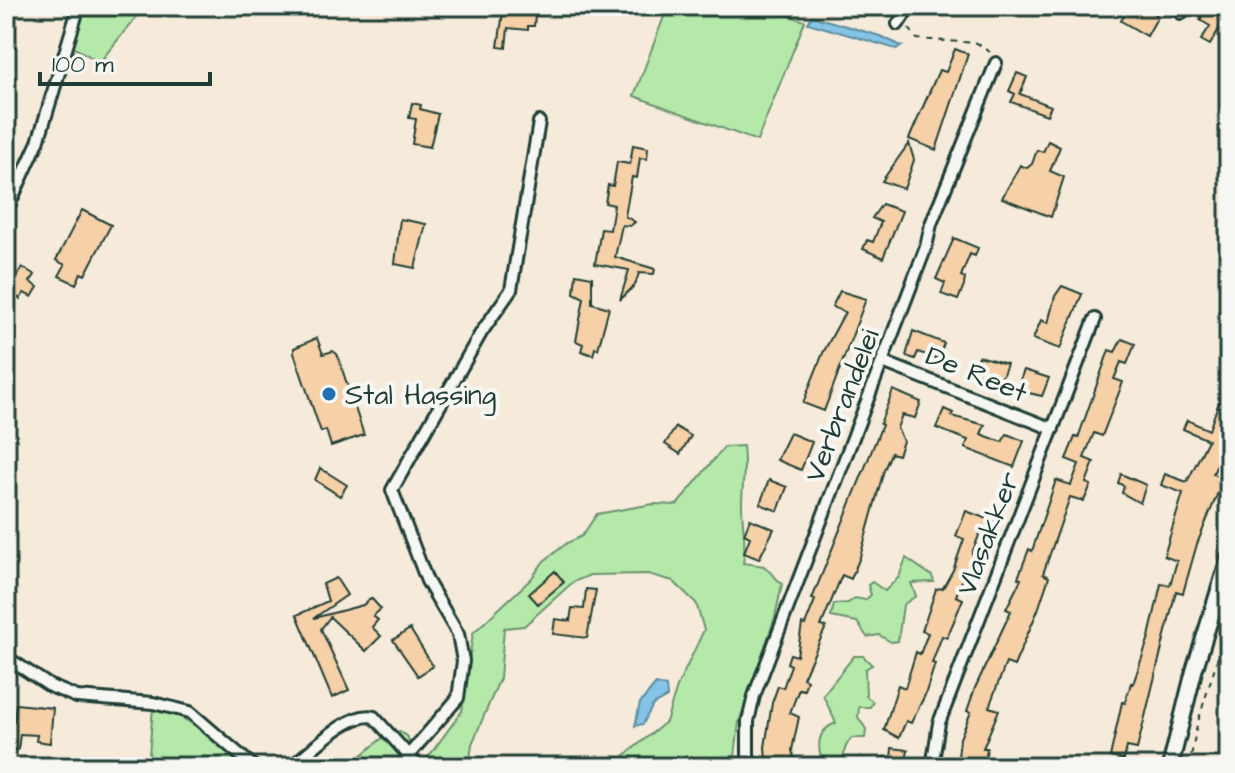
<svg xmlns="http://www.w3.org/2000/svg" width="1235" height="773" font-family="'Architects Daughter',sans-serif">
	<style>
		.green { fill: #b5e9aa; stroke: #6a936f; stroke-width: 2 }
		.water { fill: #85c4e6; stroke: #5c8e9f; stroke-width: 2 }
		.building { fill: #f6d0a6; stroke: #1f3d34; stroke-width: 2 }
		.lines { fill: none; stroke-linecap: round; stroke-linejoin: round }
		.street-casing { stroke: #1f3d34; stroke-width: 16 }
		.secondary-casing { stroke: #1f3d34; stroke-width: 20 }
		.path { stroke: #1f3d34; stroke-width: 2; stroke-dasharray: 6 6; stroke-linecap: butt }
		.street { stroke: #f6f6f2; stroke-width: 10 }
		.secondary { stroke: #f6f6f2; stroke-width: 14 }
		.poi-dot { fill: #1f6fb2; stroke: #f6f6f2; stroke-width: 3 }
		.labels { text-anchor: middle; stroke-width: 8; stroke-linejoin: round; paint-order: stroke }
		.street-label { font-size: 28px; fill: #1f3d34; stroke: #f6f6f2 }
		.poi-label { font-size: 28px; fill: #1f3d34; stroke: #f6f6f2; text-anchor: start }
	</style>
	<rect width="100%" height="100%" fill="#f6ebdb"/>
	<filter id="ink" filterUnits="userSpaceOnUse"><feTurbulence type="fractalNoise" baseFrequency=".0125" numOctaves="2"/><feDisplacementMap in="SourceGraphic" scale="16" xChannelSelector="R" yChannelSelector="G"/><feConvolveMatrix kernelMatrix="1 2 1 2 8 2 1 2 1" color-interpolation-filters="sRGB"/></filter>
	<g filter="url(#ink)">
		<path class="green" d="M 85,6 L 145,6 L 100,62 L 73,47 Z
			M 668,6 L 761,6 L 805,21 L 757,141 L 634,96 Z
			M 743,446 C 746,469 742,484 742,505 C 742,525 747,543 743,563 L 764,566 L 782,584 L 775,617 L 739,722 L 734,765 L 619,767 L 624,756 L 666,722 L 677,687 L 704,630 L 696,603 L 673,581 L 648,574 L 590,575 L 573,582 L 524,626 L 504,628 L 500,678 L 472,744 L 469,767 L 435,767 L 427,759 L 462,711 L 473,633 L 531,579 L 544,561 L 567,543 L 582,536 L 597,514 L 653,504 L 677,505 L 724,447 Z
			M 906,558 L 932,576 L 934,582 L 911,583 L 916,596 L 903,605 L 898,641 L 891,642 L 879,635 L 867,637 L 857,622 L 831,617 L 834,604 L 848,603 L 855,598 L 865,600 L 871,595 L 868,585 L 872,582 L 885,591 L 899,577 Z
			M 854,656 L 863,656 L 872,665 L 865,669 L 866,696 L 873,702 L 870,707 L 859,707 L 858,717 L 866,729 L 865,738 L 852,738 C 844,746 841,757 847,767 L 824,767 C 817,749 815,731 836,723 L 823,695 Z
			M 153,707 C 193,718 215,738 243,767 L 148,767 Z
			M 399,731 L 408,737 L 410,747 L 403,761 L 410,767 L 348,767 L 381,739 Z"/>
		<path class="water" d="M 812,16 L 880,36 L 902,46 L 896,49 L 808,23 Z
			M 656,684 L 666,687 L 667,697 L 653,705 L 643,724 L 635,726 L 640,703 Z"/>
		<path class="building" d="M 1130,6 L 1159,6 L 1155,14 L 1158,16 L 1147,36 L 1121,21 Z
			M 1208,6 L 1225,6 L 1223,10 L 1228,13 L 1210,45 L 1201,40 L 1210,26 L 1200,20 Z
			M 503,12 L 535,15 L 534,26 L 528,26 L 528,30 L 508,28 L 506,48 L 498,47 Z
			M 955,49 L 968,54 L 936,150 L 909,139 L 939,70 L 946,72 Z
			M 1017,73 L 1027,77 L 1020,94 L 1051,106 L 1047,115 L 1011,102 L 1015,94 L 1009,91 Z
			M 412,103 L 421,105 L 420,109 L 438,114 L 430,147 L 412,144 L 416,119 L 409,118 Z
			M 1048,141 L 1060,147 L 1050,171 L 1064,177 L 1051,217 L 1002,198 L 1020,165 L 1027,168 L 1032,164 L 1037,150 L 1043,152 Z
			M 909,143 L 914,160 L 904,189 L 882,181 Z
			M 633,145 L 648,148 L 647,159 L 640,158 L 637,178 L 632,177 L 625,216 L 635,222 L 630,226 L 622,225 L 615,257 L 655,269 L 654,274 L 639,273 L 635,285 L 620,300 L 629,270 L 595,264 L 601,229 L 610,230 L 614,205 L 605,203 L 608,185 L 613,186 L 617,162 L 630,164 Z
			M 882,204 L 902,211 L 883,258 L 863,249 L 867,240 L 873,242 L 881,222 L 872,218 Z
			M 82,210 L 111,225 L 85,275 L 81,273 L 76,284 L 59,276 L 65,265 L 56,260 Z
			M 400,219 L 426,224 L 415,268 L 395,264 Z
			M 954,238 L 978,248 L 975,256 L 970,254 L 961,276 L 965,278 L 964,285 L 958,300 L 941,294 L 945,283 L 936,279 Z
			M 22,267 L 35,275 L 30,282 L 38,287 L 32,297 L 24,293 L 20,299 L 7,292 Z
			M 576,274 L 592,277 L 592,303 L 609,308 L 598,349 L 595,348 L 593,355 L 581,351 L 583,344 L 576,341 L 584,298 L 574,293 Z
			M 1062,286 L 1082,294 L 1060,349 L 1033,339 L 1041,320 L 1048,323 L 1055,296 Z
			M 840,291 L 866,299 L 824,411 L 803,403 L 823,353 L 845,312 L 832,307 Z
			M 913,331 L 944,343 L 938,359 L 918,352 L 915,359 L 906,356 Z
			M 317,338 L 323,354 L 333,351 L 337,354 L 364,435 L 331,446 L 326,430 L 321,432 L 294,353 L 294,348 Z
			M 1122,339 L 1135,344 L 1127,364 L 1121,362 L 1114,379 L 1123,382 L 1102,436 L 1094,433 L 1084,458 L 1094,462 L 1086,483 L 1091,485 L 1084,501 L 1070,497 L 1043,574 L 1049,577 L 1038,610 L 1014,666 L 1006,663 L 989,707 L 999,710 L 983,748 L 987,748 L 984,767 L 957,767 L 960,738 L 971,712 L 967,711 L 975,688 L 1011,611 L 1006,609 L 1021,579 L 1018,578 L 1029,549 L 1032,551 L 1056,480 L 1071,485 L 1079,464 L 1066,459 L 1075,437 L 1078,438 L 1109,350 L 1115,352 Z
			M 979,356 L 1007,364 L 1001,379 L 973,373 Z
			M 1024,370 L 1049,378 L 1042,396 L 1016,390 Z
			M 893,390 L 921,402 L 915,418 L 902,415 L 897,428 L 903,441 L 898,455 L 891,453 L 884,470 L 860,557 L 851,579 L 842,575 L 821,626 L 826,627 L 803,678 L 807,680 L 804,690 L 799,689 L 790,713 L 799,717 L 792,750 L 796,767 L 777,767 L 776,758 L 766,759 L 765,747 L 772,703 L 778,686 L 783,688 L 791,665 L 787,663 L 790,654 L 797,656 L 802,624 L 805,625 L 815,600 L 812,599 L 882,425 L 880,424 Z
			M 1219,402 L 1229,406 L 1229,429 L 1224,441 L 1229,443 L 1229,455 L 1222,453 L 1213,474 L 1224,478 L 1197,544 L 1183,593 L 1176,591 L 1137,749 L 1127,747 L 1124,760 L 1110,757 L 1122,702 L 1125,703 L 1131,683 L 1133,684 L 1149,637 L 1161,584 L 1170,585 L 1177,561 L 1164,556 L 1183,493 L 1161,485 L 1165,474 L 1187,482 L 1208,440 L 1183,429 L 1187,420 L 1209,430 Z
			M 944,409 L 953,413 L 951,416 L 985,425 L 981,434 L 1002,442 L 1007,434 L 1024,441 L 1014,467 L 965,448 L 968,440 L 936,428 Z
			M 676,427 L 691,436 L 680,454 L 665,444 Z
			M 790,433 L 812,442 L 801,470 L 777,460 Z
			M 320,468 L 347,485 L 340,496 L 315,480 Z
			M 1121,474 L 1146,485 L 1140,503 L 1122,493 L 1124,486 L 1118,483 Z
			M 769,480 L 787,487 L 778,511 L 760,504 Z
			M 966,511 L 993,521 L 989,530 L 982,528 L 972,553 L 979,556 L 971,578 L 964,576 L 956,596 L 963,599 L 947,638 L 942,636 L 932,663 L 935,664 L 925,695 L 911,723 L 906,721 L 899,738 L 884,730 L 898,685 L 905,688 L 916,652 L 920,654 L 928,633 L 922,631 L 936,589 L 943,588 L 953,570 L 964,539 L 956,536 Z
			M 750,519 L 774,529 L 759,559 L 744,553 L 750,537 L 744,534 Z
			M 555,571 L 564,582 L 538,604 L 529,594 Z
			M 336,578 L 347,595 L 314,618 L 363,605 L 371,598 L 381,609 L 373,616 L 378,620 L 372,627 L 381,636 L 366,651 L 330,617 L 321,629 L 349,690 L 332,698 L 297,615 L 328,601 L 323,584 Z
			M 586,589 L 596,590 L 587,638 L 553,634 L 555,619 L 570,621 L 572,608 L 584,609 Z
			M 410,629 L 433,666 L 418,676 L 393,640 Z
			M 16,704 L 53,708 L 50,743 L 36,741 L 37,735 L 20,734 L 18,750 L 6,749 L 6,727 L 9,721 L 14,721 Z
			M 892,748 L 908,750 L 906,761 L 911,761 L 910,767 L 883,767 L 884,758 L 891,759 Z"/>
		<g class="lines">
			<defs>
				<path id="street" d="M 1181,13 L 1185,6
					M 898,24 L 910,6
					M 6,212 L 38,142 L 79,6
					M 883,362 L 1053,429
					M 6,657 L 50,686 L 77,697 L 153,703 L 190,712 L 254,767
					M 407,757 L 458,698 L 463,661 L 458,634 L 427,581 L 392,490 L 481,333 L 511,290 L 539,122
					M 291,767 C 310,752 350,710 374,717 L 419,767
					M 748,767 L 748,721 L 754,696 L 926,247 L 931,224 L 996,63
					M 932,767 L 939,723 L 1095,319"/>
				<path id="secondary" d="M 1170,767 L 1194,671 L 1229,558"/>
			</defs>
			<use href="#street" class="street-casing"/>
			<use href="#secondary" class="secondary-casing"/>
			<path class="path" d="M 909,28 L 917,39 L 977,43 L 990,52
				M 1224,546 L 1229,532
				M 1189,767 L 1197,725 L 1229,621"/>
			<use href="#street" class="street"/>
			<use href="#secondary" class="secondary"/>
		</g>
	</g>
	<circle class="poi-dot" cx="329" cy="394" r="8"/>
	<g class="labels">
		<g class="street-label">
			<text transform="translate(977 373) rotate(22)" y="10">De Reet</text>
			<text transform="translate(841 405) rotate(-69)" y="10">Verbrandelei</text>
			<text transform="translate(987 533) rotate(-69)" y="10">Vlasakker</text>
		</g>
		<g class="poi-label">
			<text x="345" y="404">Stal Hassing</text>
		</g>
	</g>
	<rect width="1235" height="773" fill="none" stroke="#f6f6f2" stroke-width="32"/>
	<rect x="16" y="16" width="1203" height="741" fill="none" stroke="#1f3d34" stroke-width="3" filter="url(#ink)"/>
	<path d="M40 72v12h170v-12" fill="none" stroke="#1f3d34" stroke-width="4"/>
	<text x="52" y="72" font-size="24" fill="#1f3d34" stroke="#f6f6f2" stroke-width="6" paint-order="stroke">100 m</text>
</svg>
